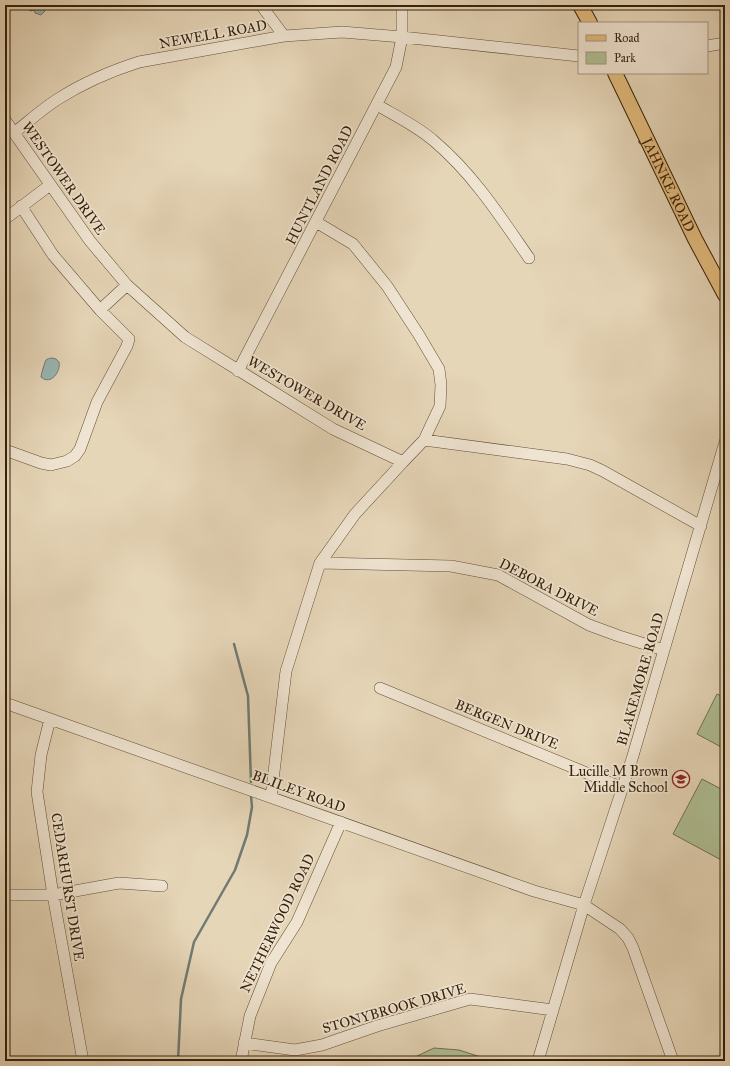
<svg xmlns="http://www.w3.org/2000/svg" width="730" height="1066" font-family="'IM FELL Great Primer',serif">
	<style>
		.green { fill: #afbf94; stroke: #72704f }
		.water { fill: #99b7b7; stroke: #717b72 }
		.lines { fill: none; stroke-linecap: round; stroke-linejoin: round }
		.stream { stroke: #717b72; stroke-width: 2.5 }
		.minor-casing { stroke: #614e36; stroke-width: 12 }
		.major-casing { stroke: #35200a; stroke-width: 16 }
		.minor { stroke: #efe4d1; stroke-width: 11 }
		.major { stroke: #e3bb7c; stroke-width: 14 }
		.labels { text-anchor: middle; stroke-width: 3.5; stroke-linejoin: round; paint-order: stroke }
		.street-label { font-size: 14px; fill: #35200a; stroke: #efe4d1 }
		.poi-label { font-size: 14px; fill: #35200a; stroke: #efe4d1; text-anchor: end }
	</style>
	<rect width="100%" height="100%" fill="#e6d6b8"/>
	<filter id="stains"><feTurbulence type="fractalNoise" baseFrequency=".005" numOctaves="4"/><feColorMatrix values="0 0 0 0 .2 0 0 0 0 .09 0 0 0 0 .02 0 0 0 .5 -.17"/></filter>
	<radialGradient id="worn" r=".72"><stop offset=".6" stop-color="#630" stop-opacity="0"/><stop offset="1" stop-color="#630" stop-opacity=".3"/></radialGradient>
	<path class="green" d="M 717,694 L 725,698 L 725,749 L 697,734 Z
		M 702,779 L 725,791 L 725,862 L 673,834 Z
		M 434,1048 L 459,1050 L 493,1061 L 413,1061 L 417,1056 Z"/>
	<path class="water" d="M 25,5 L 43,5 L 45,11 L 41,15 L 35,13 L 34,10 L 30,11 Z
		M 52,358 L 56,359 L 59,362 C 61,371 51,386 41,377 C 41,375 45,361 46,360 C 47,359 50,358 52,358 Z"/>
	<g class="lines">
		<path class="stream" d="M 234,644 L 248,696 L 251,782
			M 178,1061 L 181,999 L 194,942 L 235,870 L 247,835 L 252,807 L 251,796"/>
		<defs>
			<path id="minor" d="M 261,5 L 284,36
				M 707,46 L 725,43
				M 377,105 C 396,116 417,126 434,141 C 473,174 500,216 529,258
				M 5,120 L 90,241 L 127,285 L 185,337 L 333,429 L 403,462 L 424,440 L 567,459 L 590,465 L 603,471 L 701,526
				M 14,133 C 28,122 42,109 58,99 C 83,83 111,71 139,62 L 284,36 L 342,32 L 402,37 L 579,56
				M 5,219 L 50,185
				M 316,222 L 353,244 L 387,286 L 419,335 L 439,369 L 441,385 L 440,406 L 424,440
				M 100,310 L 127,285
				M 238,371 L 396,67 L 402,37 L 402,5
				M 5,450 L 41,463 L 51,465 L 67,461 L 75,456 L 80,449 L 97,402 L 127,346 L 129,339 L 100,310 L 53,255 L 21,206
				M 320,563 L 451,566 L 498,575 L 589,625 L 619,636 L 664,650
				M 380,688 L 623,788
				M 5,703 L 534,891 L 584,905 L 620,929 L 628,938 L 633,948 L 673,1061
				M 50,719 L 41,755 L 37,792 L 53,895 L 83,1061
				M 271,797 L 286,671 L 320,563 L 355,514 L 403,462
				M 5,895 L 53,895 L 119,883 L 162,886
				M 244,1043 L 295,1050 L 322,1045 L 377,1026 L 470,999 L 553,1010
				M 241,1061 L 250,1016 L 271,963 L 297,922 L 341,822
				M 538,1061 L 584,905 L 632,759 L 725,442"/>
			<g id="major">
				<path d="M 580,5 L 590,23"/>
				<path id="s1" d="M 615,73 L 695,239 L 725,295"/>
			</g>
		</defs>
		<use href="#minor" class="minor-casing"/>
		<use href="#major" class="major-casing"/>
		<use href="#minor" class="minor"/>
		<use href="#major" class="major"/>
	</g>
	<defs>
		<symbol id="school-ring" viewBox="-11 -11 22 22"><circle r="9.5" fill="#efe4d1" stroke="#8f2418" stroke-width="1.5"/><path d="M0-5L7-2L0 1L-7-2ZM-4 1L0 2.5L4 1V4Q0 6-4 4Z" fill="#8f2418"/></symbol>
	</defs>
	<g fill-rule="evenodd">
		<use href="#school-ring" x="671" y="769" width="20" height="20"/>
	</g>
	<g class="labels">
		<g class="street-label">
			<text transform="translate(213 34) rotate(-10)" y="5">NEWELL ROAD</text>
			<text transform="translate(64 178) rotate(55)" y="5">WESTOWER DRIVE</text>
			<text transform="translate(319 185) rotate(-63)" y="5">HUNTLAND ROAD</text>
			<text dy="5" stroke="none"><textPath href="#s1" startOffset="124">JAHNKE ROAD</textPath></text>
			<text transform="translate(307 393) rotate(30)" y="5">WESTOWER DRIVE</text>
			<text transform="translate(549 587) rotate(27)" y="5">DEBORA DRIVE</text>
			<text transform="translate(640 679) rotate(-74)" y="5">BLAKEMORE ROAD</text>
			<text transform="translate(507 724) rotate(22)" y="5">BERGEN DRIVE</text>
			<text transform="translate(299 791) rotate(20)" y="5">BLILEY ROAD</text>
			<text transform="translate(68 887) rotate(81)" y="5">CEDARHURST DRIVE</text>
			<text transform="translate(277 923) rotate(-64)" y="5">NETHERWOOD ROAD</text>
			<text transform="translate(394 1008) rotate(-16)" y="5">STONYBROOK DRIVE</text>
		</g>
		<g class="poi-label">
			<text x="668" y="776">Lucille M Brown<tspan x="668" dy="16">Middle School</tspan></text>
		</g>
	</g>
	<rect width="730" height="1066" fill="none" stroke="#e6d6b8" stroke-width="20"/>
	<rect x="6" y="6" width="718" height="1054" fill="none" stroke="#35200a" stroke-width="2"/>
	<rect x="10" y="10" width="710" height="1046" fill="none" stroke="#35200a"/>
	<rect x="578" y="22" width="130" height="52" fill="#efe4d1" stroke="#a59681"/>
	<rect x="586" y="35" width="20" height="6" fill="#e3bb7c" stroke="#a59681"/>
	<text x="614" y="42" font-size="12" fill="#35200a">Road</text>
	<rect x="586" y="52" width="20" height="12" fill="#afbf94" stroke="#a59681"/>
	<text x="614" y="62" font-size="12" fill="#35200a">Park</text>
	<rect width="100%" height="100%" filter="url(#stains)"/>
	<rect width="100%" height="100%" fill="url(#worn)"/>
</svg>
